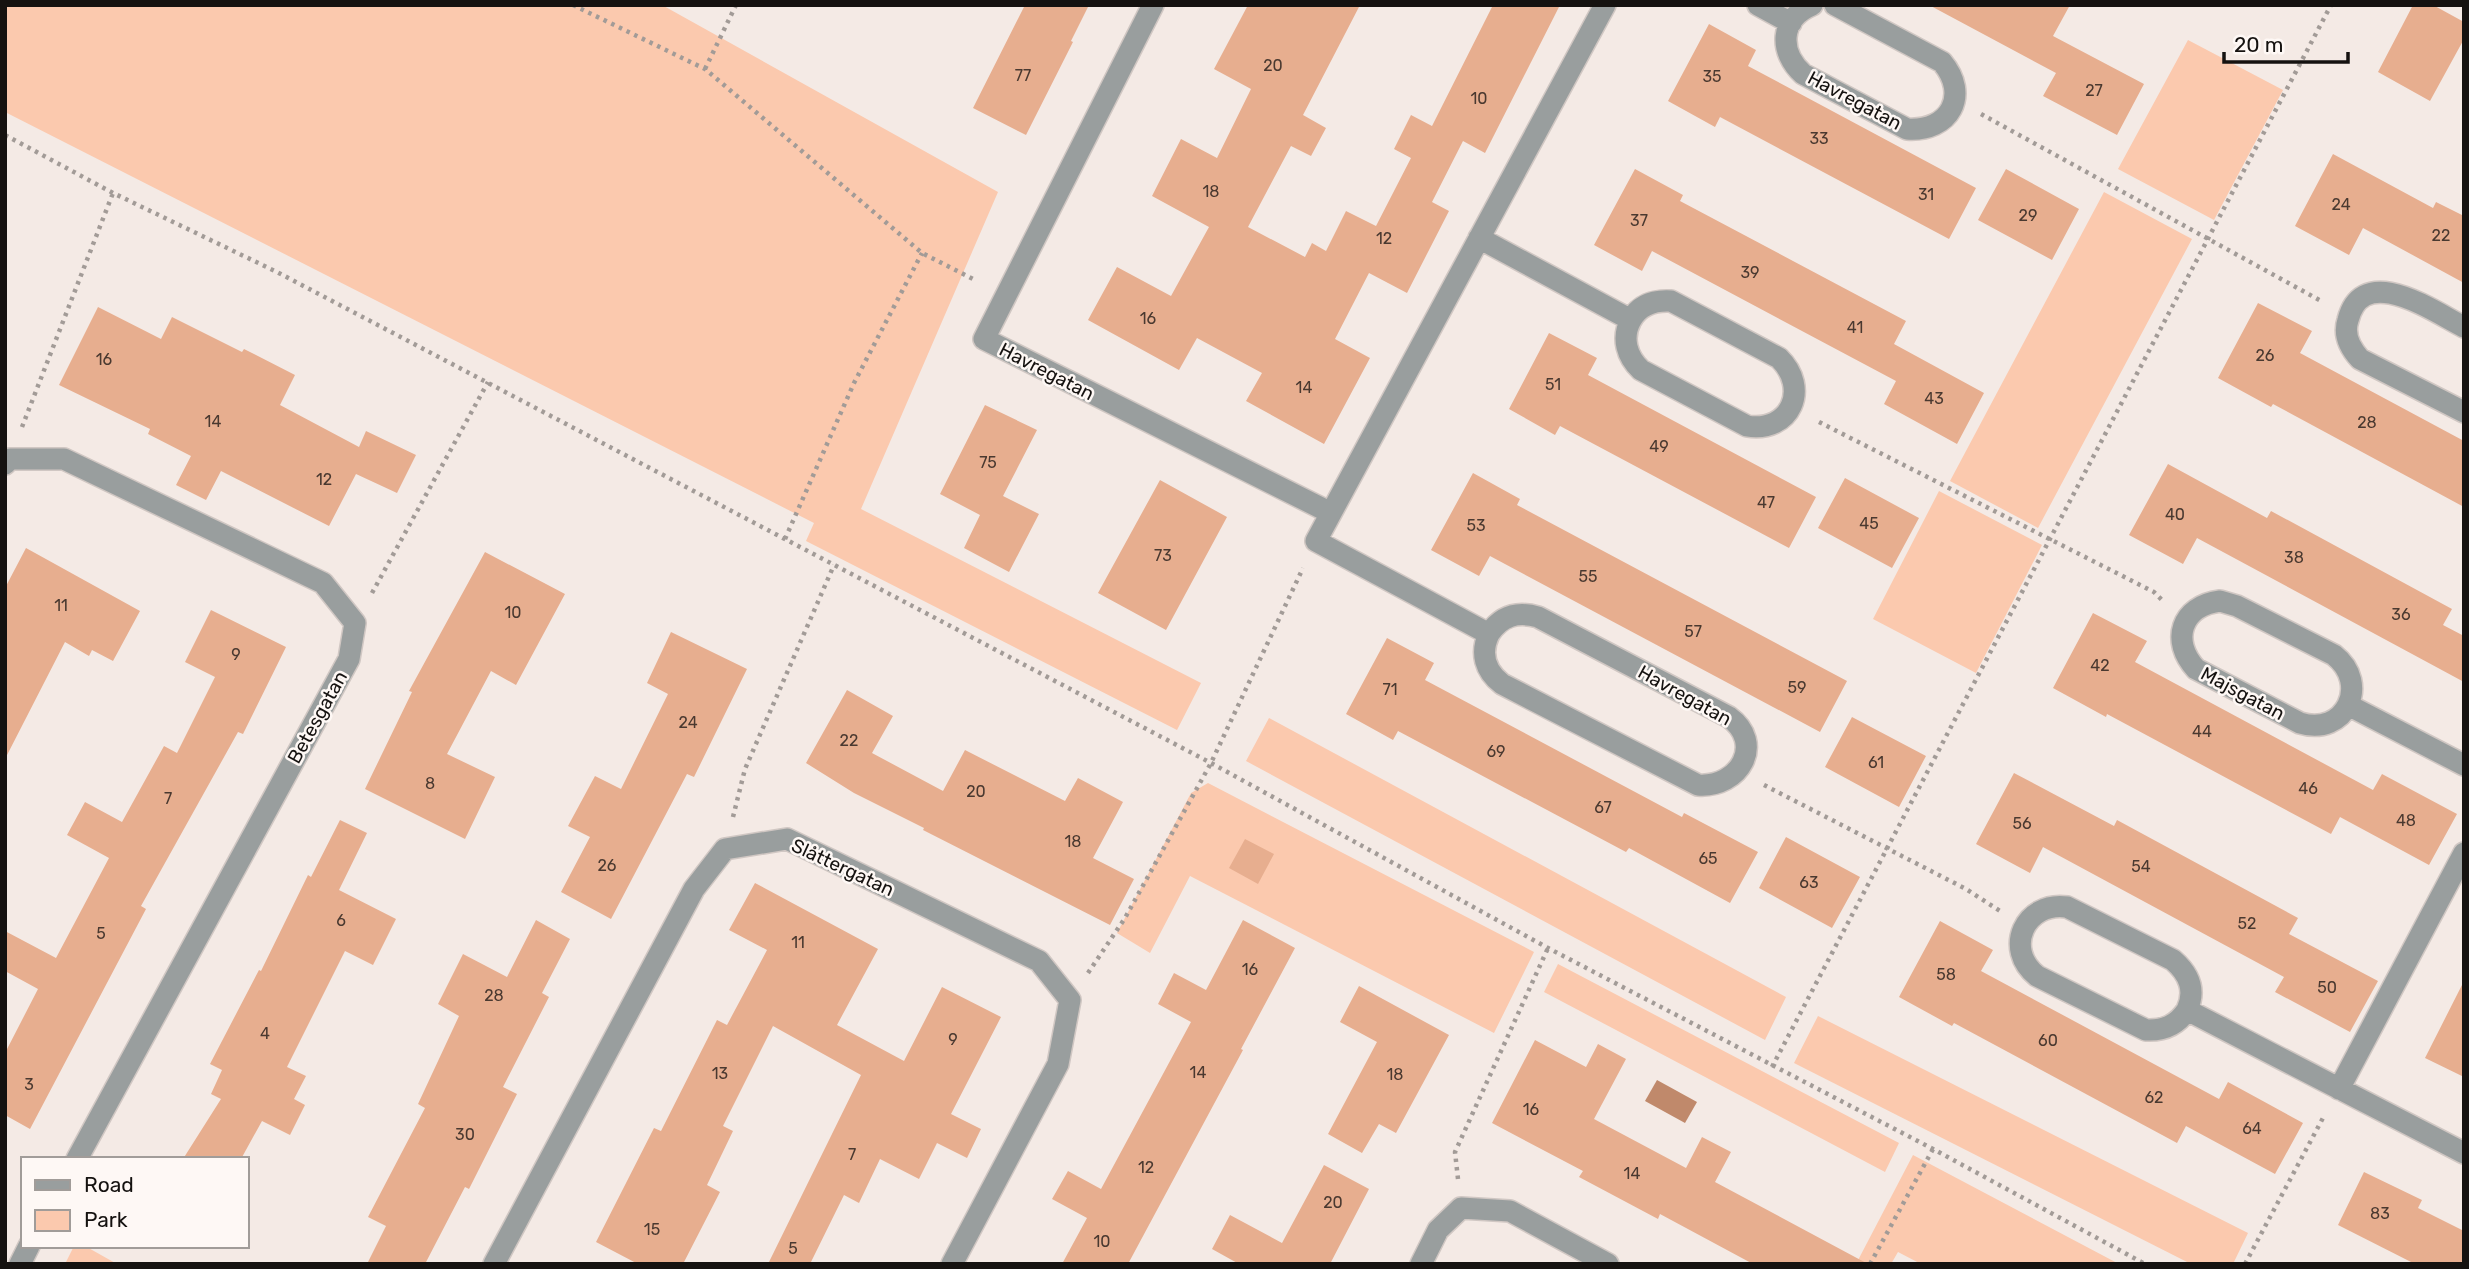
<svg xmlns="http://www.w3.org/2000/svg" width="2469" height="1269" font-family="Rubik,sans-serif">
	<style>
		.green { fill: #fbc9ae }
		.water { fill: #c0896b }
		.building { fill: #e7ae8f }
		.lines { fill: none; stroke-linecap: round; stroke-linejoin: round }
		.minor-casing { stroke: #d0c7c3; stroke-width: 24 }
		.path { stroke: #a29b97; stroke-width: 4.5; stroke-dasharray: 3.5 5; stroke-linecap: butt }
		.minor { stroke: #999e9e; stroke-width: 21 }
		.labels { text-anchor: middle; stroke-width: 5; stroke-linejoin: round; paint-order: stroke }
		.number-label { font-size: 16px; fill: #4a3930 }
		.street-label { font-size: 19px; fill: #151210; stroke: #fef8f5 }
	</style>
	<rect width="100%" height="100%" fill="#f4eae5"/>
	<path class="green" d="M 5,5 L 662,5 L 998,192 L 861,509 L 1201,683 L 1177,730 L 806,541 L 814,523 L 5,112 Z
		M 2188,40 L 2283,90 L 2214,220 L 2118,169 Z
		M 2104,192 L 2192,239 L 2038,528 L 1950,481 Z
		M 1939,491 L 2042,545 L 1976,673 L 1873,619 Z
		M 1269,718 L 1786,997 L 1765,1040 L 1246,761 Z
		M 1208,783 L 1534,952 L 1494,1033 L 1190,876 L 1150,953 L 1117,933 L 1191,793 Z
		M 1558,964 L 1899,1143 L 1885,1172 L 1544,992 Z
		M 1818,1016 L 2248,1233 L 2233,1264 L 2191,1264 L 1794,1063 Z
		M 1913,1155 L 2119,1264 L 1921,1264 L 1898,1252 L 1891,1264 L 1856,1264 Z
		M 74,1246 L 85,1246 L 117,1264 L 65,1264 Z"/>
	<path class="water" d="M 1657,1080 L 1697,1102 L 1685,1123 L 1645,1101 Z"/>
	<path class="building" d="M 1025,5 L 1089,5 L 1071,41 L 1073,42 L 1026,135 L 973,108 Z
		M 1248,5 L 1360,5 L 1303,115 L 1326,128 L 1311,156 L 1291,146 L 1248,227 L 1305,257 L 1312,243 L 1326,251 L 1346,211 L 1376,226 L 1411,158 L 1394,149 L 1411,115 L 1432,126 L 1493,5 L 1560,5 L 1485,153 L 1463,141 L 1432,202 L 1449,211 L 1407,293 L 1369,273 L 1335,339 L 1370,358 L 1324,444 L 1246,401 L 1262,373 L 1197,338 L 1179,370 L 1088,320 L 1117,267 L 1171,296 L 1209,227 L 1152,196 L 1181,139 L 1217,158 L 1251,89 L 1214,69 Z
		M 1929,5 L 2070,5 L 2053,36 L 2144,84 L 2117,135 L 2043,96 L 2056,73 Z
		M 2413,5 L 2433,5 L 2464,22 L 2464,39 L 2430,101 L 2378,72 Z
		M 1709,24 L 1756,50 L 1748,66 L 1976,188 L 1949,239 L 1720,117 L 1715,127 L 1668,101 Z
		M 2333,154 L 2433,208 L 2436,202 L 2464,216 L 2464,283 L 2363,228 L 2349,255 L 2295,226 Z
		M 1635,169 L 1683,195 L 1680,201 L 1906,321 L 1894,344 L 1984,393 L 1957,444 L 1884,404 L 1896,381 L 1652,251 L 1642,271 L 1594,245 Z
		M 2006,169 L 2079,209 L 2052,260 L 1978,220 Z
		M 2258,303 L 2312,331 L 2300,353 L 2464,441 L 2464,507 L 2273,404 L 2271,407 L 2218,378 Z
		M 98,307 L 161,339 L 172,317 L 242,352 L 244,349 L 295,375 L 280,405 L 359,447 L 366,431 L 416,455 L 397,493 L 356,474 L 329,526 L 221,471 L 206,500 L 176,485 L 191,456 L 148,434 L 150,429 L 59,385 Z
		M 1549,333 L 1597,358 L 1588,375 L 1816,497 L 1789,548 L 1560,426 L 1555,435 L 1509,409 Z
		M 985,405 L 1037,430 L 1003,496 L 1039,514 L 1009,572 L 964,548 L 980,515 L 940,494 Z
		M 2168,464 L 2267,518 L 2271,511 L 2452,609 L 2443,625 L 2464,636 L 2464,682 L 2197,538 L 2183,564 L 2129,535 Z
		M 1473,473 L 1520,499 L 1517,505 L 1847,681 L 1820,732 L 1490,556 L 1479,576 L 1431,550 Z
		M 1845,478 L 1919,518 L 1892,568 L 1818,528 Z
		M 1160,480 L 1227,517 L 1166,630 L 1098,593 Z
		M 26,548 L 140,611 L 113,661 L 92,650 L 89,656 L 65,642 L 5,759 L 5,588 Z
		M 485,552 L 565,594 L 516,685 L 491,671 L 447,754 L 495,777 L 465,839 L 365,789 L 412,692 L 409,691 Z
		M 211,610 L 286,647 L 243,734 L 238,732 L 141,906 L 146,909 L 30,1129 L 5,1115 L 5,1053 L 38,989 L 5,971 L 5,931 L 56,958 L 109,858 L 67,835 L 85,802 L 122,822 L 164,746 L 177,753 L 215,677 L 185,662 Z
		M 2093,613 L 2147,641 L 2135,662 L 2373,790 L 2382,774 L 2457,814 L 2429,865 L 2340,817 L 2331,834 L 2107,714 L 2106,717 L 2053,688 Z
		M 671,632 L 747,669 L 694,777 L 687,774 L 611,919 L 561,892 L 590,837 L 568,826 L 595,776 L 621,789 L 668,694 L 647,683 Z
		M 1387,638 L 1434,663 L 1425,680 L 1682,817 L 1684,813 L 1758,852 L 1730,903 L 1629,848 L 1626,852 L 1398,731 L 1393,740 L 1346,714 Z
		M 847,690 L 893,716 L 872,753 L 943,791 L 965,750 L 1065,801 L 1078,778 L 1123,802 L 1093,858 L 1134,879 L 1110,925 L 923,830 L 924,828 L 854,793 L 806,763 Z
		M 1852,717 L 1926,756 L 1899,807 L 1825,767 Z
		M 2014,773 L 2114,826 L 2117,820 L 2298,918 L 2289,934 L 2378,981 L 2350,1032 L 2275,992 L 2284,977 L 2043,847 L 2030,873 L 1976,844 Z
		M 340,820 L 367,833 L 339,890 L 396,919 L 373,965 L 345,951 L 287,1067 L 306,1076 L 294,1099 L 305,1105 L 290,1135 L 262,1121 L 241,1159 L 183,1159 L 221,1099 L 211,1094 L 222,1070 L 210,1064 L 259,970 L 261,971 L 308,875 L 311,877 Z
		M 1786,837 L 1860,877 L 1832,928 L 1759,888 Z
		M 1245,839 L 1274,854 L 1258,884 L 1229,868 Z
		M 755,883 L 878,949 L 837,1025 L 904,1061 L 942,987 L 1001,1017 L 951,1114 L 981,1129 L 967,1158 L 937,1143 L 919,1179 L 880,1159 L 859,1203 L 844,1195 L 810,1264 L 768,1264 L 861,1075 L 773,1026 L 723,1126 L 733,1131 L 707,1185 L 720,1192 L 683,1264 L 638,1264 L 596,1242 L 654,1128 L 661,1131 L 717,1020 L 727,1025 L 767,950 L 729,930 Z
		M 536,920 L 570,939 L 542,993 L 549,997 L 503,1087 L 517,1094 L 469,1189 L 465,1187 L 425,1264 L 367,1264 L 386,1226 L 368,1217 L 425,1108 L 418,1104 L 459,1016 L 438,1004 L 463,954 L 507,977 Z
		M 1243,920 L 1295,948 L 1241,1049 L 1243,1050 L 1128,1264 L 1062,1264 L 1087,1218 L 1052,1199 L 1068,1171 L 1101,1189 L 1191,1022 L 1158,1004 L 1174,973 L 1206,990 Z
		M 1940,921 L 1993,950 L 1981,971 L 2219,1099 L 2228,1082 L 2303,1123 L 2275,1174 L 2186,1126 L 2177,1143 L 1954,1023 L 1952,1026 L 1899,997 Z
		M 2464,981 L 2464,1077 L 2425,1058 Z
		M 1359,986 L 1449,1035 L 1396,1133 L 1379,1124 L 1362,1153 L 1328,1134 L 1377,1042 L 1340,1022 Z
		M 1535,1040 L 1586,1067 L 1598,1044 L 1626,1059 L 1594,1119 L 1686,1168 L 1702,1137 L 1731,1152 L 1715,1182 L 1868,1264 L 1753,1264 L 1660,1214 L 1658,1219 L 1579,1177 L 1583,1171 L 1492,1123 Z
		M 1324,1165 L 1369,1189 L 1330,1264 L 1239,1264 L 1212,1249 L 1230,1215 L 1282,1243 Z
		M 2364,1172 L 2422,1200 L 2418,1208 L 2464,1231 L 2464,1264 L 2415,1264 L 2338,1225 Z"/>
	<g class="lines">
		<defs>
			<path id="minor" d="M 1153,5 L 984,339 L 1331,513
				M 1758,5 L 1791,23
				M 1812,5 C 1779,19 1779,52 1803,74 L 1907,129 C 1950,132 1970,95 1942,62 L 1835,5
				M 1479,238 L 1631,320 C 1621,338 1627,357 1641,370 L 1747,426 C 1791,433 1810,388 1779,358 L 1671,301 C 1654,300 1639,305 1631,320
				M 2464,327 C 2434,312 2363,261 2348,320 C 2343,335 2350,348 2360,359 L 2464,412
				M 5,464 L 10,459 L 64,459 L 323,583 L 355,623 L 349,659 L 77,1159
				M 2220,601 L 2237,606 L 2334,655 C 2371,684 2345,737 2300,723 L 2196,669 C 2170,641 2181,606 2220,601 Z
				M 1489,634 C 1501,616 1517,611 1538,617 L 1729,717 C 1765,743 1740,788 1698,785 L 1502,684 C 1485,671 1480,653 1489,634 L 1316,541 L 1605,5
				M 2348,705 L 2464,765
				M 2187,1010 C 2177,1025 2164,1031 2146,1030 L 2037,976 C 2003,949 2025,901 2067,907 L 2173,960 C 2189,974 2196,990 2187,1010 L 2464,1153
				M 2339,1089 L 2464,853
				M 20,1264 L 29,1246
				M 494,1264 L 694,889 L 725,849 L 787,839 L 1039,961 L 1070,1000 L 1058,1064 L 952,1264
				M 1421,1264 L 1438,1230 L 1461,1208 L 1510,1211 L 1608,1264"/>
		</defs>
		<use href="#minor" class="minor-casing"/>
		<path class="path" d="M 573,5 L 705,69 L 922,253 L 977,281
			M 705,69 L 736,5
			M 1981,114 L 2323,302
			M 5,135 L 113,193 L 277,272 L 1211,763 L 1548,948 L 1933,1149 L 2145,1264
			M 1819,422 L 2154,592 L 2162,600
			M 22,427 L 113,193
			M 785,539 L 854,383 L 922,253
			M 372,593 L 488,382
			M 1764,785 L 1966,889 L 2000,911
			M 733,817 L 745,769 L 834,565
			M 1088,973 L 1125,918 L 1211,763 L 1303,568
			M 1772,1067 L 2331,5
			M 1458,1179 L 1455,1152 L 1548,948
			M 1870,1264 L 1933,1149
			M 2245,1264 L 2324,1116"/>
		<use href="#minor" class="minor"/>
	</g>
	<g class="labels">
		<g class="number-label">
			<text x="1273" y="71">20</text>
			<text x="1023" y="81">77</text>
			<text x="1712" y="82">35</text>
			<text x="2094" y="96">27</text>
			<text x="1479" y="104">10</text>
			<text x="1819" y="144">33</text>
			<text x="1211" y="197">18</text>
			<text x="1926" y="200">31</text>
			<text x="2341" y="210">24</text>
			<text x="2028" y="221">29</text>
			<text x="1639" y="226">37</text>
			<text x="2441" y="241">22</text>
			<text x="1384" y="244">12</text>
			<text x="1750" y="278">39</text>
			<text x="1148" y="324">16</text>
			<text x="1855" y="333">41</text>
			<text x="2265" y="361">26</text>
			<text x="104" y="365">16</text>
			<text x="1553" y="390">51</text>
			<text x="1304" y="393">14</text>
			<text x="1934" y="404">43</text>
			<text x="213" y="427">14</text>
			<text x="2367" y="428">28</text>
			<text x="1659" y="452">49</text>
			<text x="988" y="468">75</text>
			<text x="324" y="485">12</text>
			<text x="1766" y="508">47</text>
			<text x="2175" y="520">40</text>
			<text x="1869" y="529">45</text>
			<text x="1476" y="531">53</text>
			<text x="1163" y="561">73</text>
			<text x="2294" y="563">38</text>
			<text x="1588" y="582">55</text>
			<text x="61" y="611">11</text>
			<text x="513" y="618">10</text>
			<text x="2401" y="620">36</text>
			<text x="1693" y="637">57</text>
			<text x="236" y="660">9</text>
			<text x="2100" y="671">42</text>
			<text x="1797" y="693">59</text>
			<text x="1390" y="695">71</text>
			<text x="688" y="728">24</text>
			<text x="2202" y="737">44</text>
			<text x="849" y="746">22</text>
			<text x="1496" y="757">69</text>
			<text x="1876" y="768">61</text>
			<text x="430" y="789">8</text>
			<text x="2308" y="794">46</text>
			<text x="976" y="797">20</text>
			<text x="168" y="804">7</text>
			<text x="1603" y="813">67</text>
			<text x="2406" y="826">48</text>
			<text x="2022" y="829">56</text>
			<text x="1073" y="847">18</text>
			<text x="1708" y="864">65</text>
			<text x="607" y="871">26</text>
			<text x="2141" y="872">54</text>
			<text x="1809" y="888">63</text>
			<text x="341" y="926">6</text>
			<text x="2247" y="929">52</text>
			<text x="101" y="939">5</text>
			<text x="798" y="948">11</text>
			<text x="1250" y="975">16</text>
			<text x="1946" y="980">58</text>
			<text x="2327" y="993">50</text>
			<text x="494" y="1001">28</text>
			<text x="265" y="1039">4</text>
			<text x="953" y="1045">9</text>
			<text x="2048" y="1046">60</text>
			<text x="1198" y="1078">14</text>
			<text x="720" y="1079">13</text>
			<text x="1395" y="1080">18</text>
			<text x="29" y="1090">3</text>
			<text x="2154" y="1103">62</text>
			<text x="1531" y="1115">16</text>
			<text x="2252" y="1134">64</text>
			<text x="465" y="1140">30</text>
			<text x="852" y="1160">7</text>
			<text x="1146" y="1173">12</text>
			<text x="1632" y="1179">14</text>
			<text x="1333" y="1208">20</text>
			<text x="2380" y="1219">83</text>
			<text x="652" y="1235">15</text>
			<text x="1102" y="1247">10</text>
			<text x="793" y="1254">5</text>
		</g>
		<g class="street-label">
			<text transform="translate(1855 100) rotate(28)" y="7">Havregatan</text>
			<text transform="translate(1047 371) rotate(27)" y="7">Havregatan</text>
			<text transform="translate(2243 693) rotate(28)" y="7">Majsgatan</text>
			<text transform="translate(1685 695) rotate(29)" y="7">Havregatan</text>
			<text transform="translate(317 717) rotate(-61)" y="7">Betesgatan</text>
			<text transform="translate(843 867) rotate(25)" y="7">Slåttergatan</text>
		</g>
	</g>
	<rect width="2469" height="1269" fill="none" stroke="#151210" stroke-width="14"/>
	<rect x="21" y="1157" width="228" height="91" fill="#fef8f5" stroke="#a19c99" stroke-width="2"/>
	<rect x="35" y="1180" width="35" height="10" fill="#999e9e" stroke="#a19c99" stroke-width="2"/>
	<text x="84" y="1192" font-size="21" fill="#151210">Road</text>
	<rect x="35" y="1210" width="35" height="21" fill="#fbc9ae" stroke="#a19c99" stroke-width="2"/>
	<text x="84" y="1227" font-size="21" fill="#151210">Park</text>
	<path d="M2224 52v10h124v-10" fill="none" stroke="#151210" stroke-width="3.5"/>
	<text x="2234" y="52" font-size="21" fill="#151210" stroke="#fef8f5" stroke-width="5" paint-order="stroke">20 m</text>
</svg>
